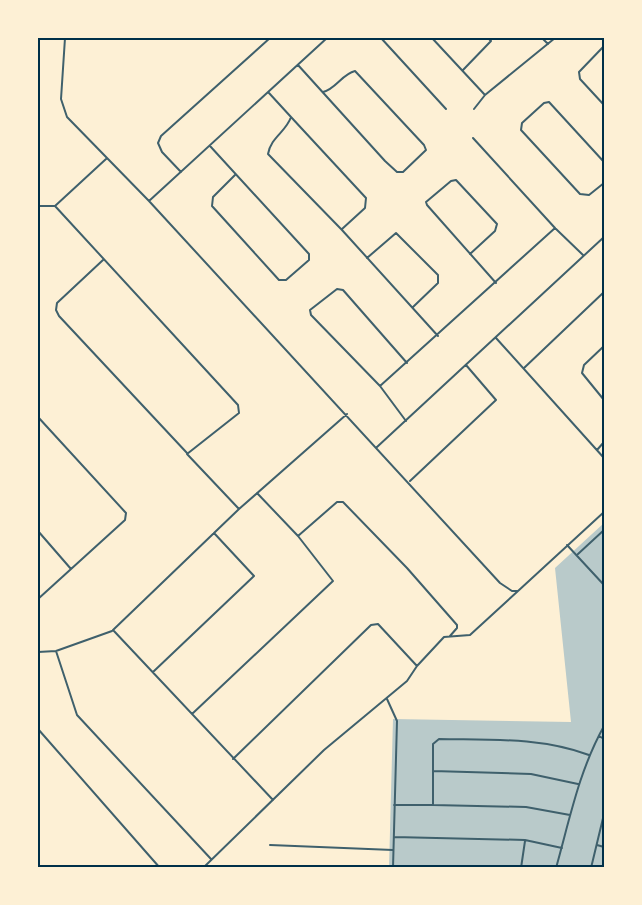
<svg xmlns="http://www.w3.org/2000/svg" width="642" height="905" font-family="'Zilla Slab',serif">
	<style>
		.green { fill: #b9caca }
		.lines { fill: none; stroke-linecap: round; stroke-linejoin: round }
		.minor { stroke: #3f606c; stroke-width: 2 }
		.neatline { fill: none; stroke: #003049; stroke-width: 2 }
	</style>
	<rect width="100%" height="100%" fill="#fdf0d5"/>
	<path class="green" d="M 604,523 L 604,867 L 389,868 L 393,719 L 571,722 L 555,568 Z"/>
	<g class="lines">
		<path class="minor" d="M 65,38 L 61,99 L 67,117 L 149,201 L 500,583 L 512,591 L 518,591 L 604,512
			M 381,38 L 446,109
			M 432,38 L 485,95
			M 542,38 L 548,44
			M 604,46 L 579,72 L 580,79 L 604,105
			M 298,65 L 385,161 L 397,172 L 403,172 L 426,150 L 424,145 L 355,71 C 342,74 336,89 323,92
			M 463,70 L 491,41 L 488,38
			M 269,93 L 291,117 C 286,132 271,137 268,154 L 342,230 L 438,336
			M 474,109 L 485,95 L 555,38
			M 291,117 L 366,198 L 365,208 L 342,229
			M 473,138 L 555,228 L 583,255
			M 210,146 L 309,254 L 309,260 L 286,280 L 279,280 L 212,206 L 213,197 L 235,175
			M 106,159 L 55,206 L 238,405 L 239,413 L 187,454 L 239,509
			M 604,162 L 549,102 L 544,103 L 522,123 L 521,130 L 580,194 L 589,195 L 604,183
			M 181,172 L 162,152 L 158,143 L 161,136 L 270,38
			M 149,201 L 327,38
			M 38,206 L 55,206
			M 470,254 L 495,231 L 497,224 L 456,180 L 451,181 L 426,202 L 427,205 L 496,283
			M 367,258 L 396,233 L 438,275 L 438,283 L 413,307
			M 103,260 L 57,303 L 56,310 L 59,316 L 187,453
			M 496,338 L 604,458
			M 604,346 L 584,365 L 582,373 L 604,400
			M 524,368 L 604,292
			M 380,386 L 311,315 L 310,310 L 337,289 L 343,290 L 407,363
			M 38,417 L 126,513 L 125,520 L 38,599
			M 406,421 L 380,386 L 555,228
			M 377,447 L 604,237
			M 597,450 L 604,442
			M 410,481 L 496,400 L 466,365
			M 38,531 L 71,569
			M 298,536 L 337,502 L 343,502 L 407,568 L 457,625 L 457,628 L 450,636
			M 567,545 L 604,585
			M 578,554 L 604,530
			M 56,651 L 77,715 L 211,859
			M 38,652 L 56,651 L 112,631
			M 417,666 L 444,637 L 470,635 L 518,591
			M 153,672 L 254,576 L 214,533
			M 387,699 L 397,721 L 393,868
			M 192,714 L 333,581 L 298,536 L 257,493
			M 38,729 L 160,868
			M 599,736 L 604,739
			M 433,771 L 531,774 L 578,784
			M 273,800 L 113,630 L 239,509 L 347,414
			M 394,805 L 433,805 L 433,744 L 439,739 C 490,740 540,737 589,755
			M 433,805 L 526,807 L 570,815
			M 394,837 L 525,840 L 562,848
			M 270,845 L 393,850
			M 597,845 L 604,847
			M 203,868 L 324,750 L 407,681 L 417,666 L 378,624 L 371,625 L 233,759
			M 521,868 L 525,841
			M 556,868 C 570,818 579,771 604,726
			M 591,868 L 604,814"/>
	</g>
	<rect width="642" height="905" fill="none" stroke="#fdf0d5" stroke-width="78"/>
	<rect x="39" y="39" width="564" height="827" class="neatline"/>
</svg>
